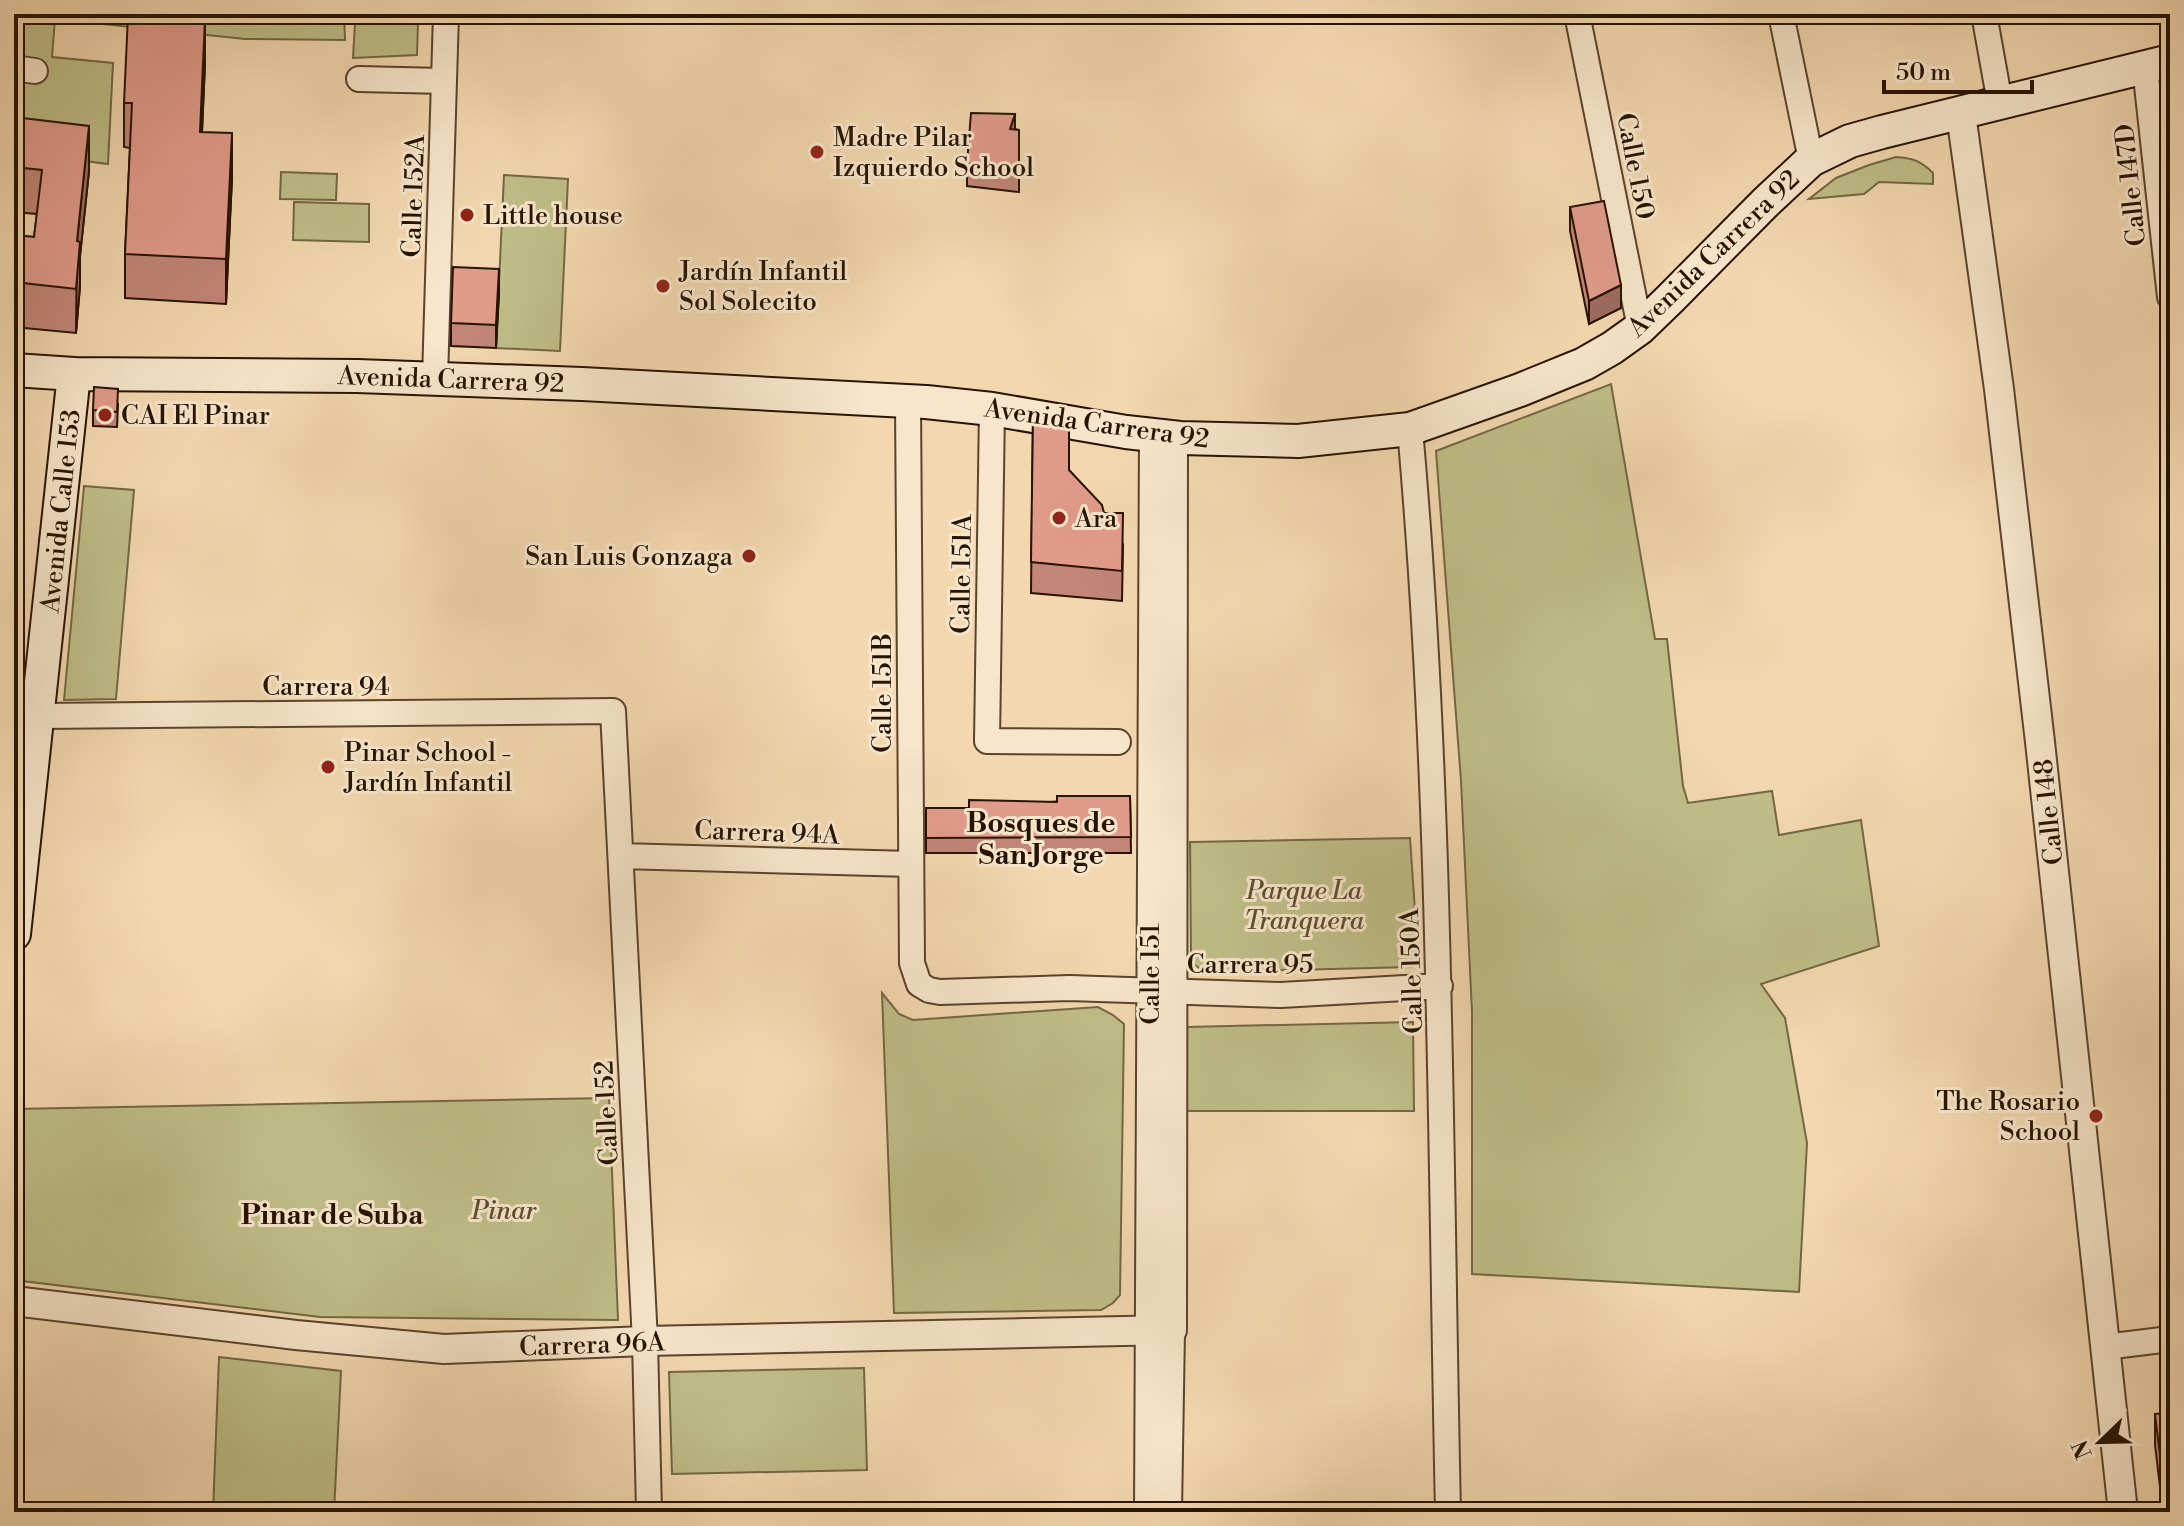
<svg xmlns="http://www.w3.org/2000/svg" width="2184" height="1526" font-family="'Libre Bodoni',serif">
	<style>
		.green { fill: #bfbe88; stroke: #736844; stroke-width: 2 }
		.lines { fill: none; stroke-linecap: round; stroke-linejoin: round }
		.minor-casing { stroke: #5a442c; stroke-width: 28 }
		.tertiary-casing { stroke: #5a442c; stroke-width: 32 }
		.secondary-casing { stroke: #271300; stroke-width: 36 }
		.minor { stroke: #f7e6cb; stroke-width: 24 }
		.tertiary { stroke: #f7e6cb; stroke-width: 28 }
		.secondary { stroke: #f7e6cb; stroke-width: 32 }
		.wall { fill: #c28578; stroke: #271300; stroke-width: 2 }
		.shaded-wall { fill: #9e6c61; stroke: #271300; stroke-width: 2 }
		.building { fill: #e19b8b; stroke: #271300; stroke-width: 2 }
		.poi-dot { fill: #8f2418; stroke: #f7e6cb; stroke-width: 3 }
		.labels { text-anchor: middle; stroke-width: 6; stroke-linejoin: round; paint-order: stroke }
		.poi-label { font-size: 26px; fill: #271300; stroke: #f7e6cb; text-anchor: start }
		.street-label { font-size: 26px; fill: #271300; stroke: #f7e6cb }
		.park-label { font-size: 26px; font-style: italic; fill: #5c4f30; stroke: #f7e6cb }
		.neighbourhood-label { font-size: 28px; font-weight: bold; fill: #271300; stroke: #f7e6cb }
	</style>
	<rect width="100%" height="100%" fill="#f3d8af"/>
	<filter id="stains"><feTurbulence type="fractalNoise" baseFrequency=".0025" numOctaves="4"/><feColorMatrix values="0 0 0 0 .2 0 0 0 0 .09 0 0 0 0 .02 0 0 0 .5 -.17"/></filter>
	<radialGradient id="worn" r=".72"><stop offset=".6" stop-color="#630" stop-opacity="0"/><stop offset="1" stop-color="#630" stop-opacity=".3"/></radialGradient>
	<path class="green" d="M 14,14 L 344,14 L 345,40 L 245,39 L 55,19 L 52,57 L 113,63 L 108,164 L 14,152 Z
		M 418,22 L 417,55 L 353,58 L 355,23 Z
		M 1896,157 C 1913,158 1921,161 1933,173 L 1933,184 L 1879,182 L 1864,194 L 1809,199 L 1836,178 L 1869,165 Z
		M 281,172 L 337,174 L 336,200 L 280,199 Z
		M 504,175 L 568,179 L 560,351 L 496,348 Z
		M 294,202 L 369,204 L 369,242 L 293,240 Z
		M 1611,384 L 1655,639 L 1667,639 L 1683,786 L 1688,803 L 1772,791 L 1779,835 L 1861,820 L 1879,946 L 1761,984 L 1785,1018 L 1807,1143 L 1799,1292 L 1472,1274 L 1472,1012 L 1461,781 L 1436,451 Z
		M 84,486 L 134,490 L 116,699 L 64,700 Z
		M 1410,838 L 1418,955 L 1417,962 L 1412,967 L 1204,972 L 1195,965 L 1191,955 L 1190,842 Z
		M 882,993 L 899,1014 L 913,1020 L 1098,1007 L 1113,1015 L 1124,1024 L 1120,1295 L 1113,1303 L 1101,1310 L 894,1313 Z
		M 1413,1022 L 1414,1111 L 1187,1111 L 1187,1027 Z
		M 609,1098 L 618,1320 L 320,1317 L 14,1280 L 14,1109 Z
		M 219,1357 L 341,1371 L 334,1512 L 213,1512 Z
		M 864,1368 L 867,1470 L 672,1474 L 669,1372 Z"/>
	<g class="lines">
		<defs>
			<path id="minor" d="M 1577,14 L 1640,328
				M 1781,14 L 1811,160
				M 1984,14 L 2000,103
				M 2145,67 L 2170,297
				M 14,68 L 35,71
				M 359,79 L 444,81
				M 435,379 L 446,14
				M 908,401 L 912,963 L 919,984 L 929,990 L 940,992 L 1069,988 L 1281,995 L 1440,986
				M 992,409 L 987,741 L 1118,742
				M 1410,429 C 1442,789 1440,1151 1448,1512
				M 39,716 L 613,711 L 645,1341 L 649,1512
				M 621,856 L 911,864
				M 2105,1347 L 2170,1339
				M 1147,1512 L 1152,436
				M 1169,1512 L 1172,1330"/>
			<path id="tertiary" d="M 1961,114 L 1999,389 L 2040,742 L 2123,1512
				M 14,1301 L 296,1335 L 444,1349 L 645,1341 L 1172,1330 L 1173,437"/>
			<path id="secondary" d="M 14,370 L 74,374 L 357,376 L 582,384 L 926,402 L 992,409 L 1126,432 L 1180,438 L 1298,441 L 1410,429 L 1520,390 L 1584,364 L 1612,348 L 1640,328 L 1670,299 L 1765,203 L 1811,160 L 1850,141 L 1882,132 L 2170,61
				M 14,934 L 74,374"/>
		</defs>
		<use href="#minor" class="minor-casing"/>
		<use href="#tertiary" class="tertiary-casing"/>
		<use href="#secondary" class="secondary-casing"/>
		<use href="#minor" class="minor"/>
		<use href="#tertiary" class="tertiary"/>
		<use href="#secondary" class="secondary"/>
	</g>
	<path class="wall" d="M 205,63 L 202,132 L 232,178 L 226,304 L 125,298 L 125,254 L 130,148 L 124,147 L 124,103 Z
		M 14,117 L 89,171 L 80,256 L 80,286 L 76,333 L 14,327 L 14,235 L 34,237 L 37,214 L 14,212 Z
		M 1015,129 L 1019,130 L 1019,192 L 967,186 L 967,163 Z
		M 1570,207 L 1621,308 L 1589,324 L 1570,231 Z
		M 499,292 L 496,348 L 451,346 L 451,323 Z
		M 118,404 L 117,427 L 93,426 L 93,410 Z
		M 1033,416 L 1069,470 L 1104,513 L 1123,544 L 1122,601 L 1031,593 Z
		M 1130,796 L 1131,853 L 926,853 L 926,808 L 969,808 Z
		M 2155,1414 L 2170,1512 L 2163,1512 L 2155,1445 Z"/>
	<path class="shaded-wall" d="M 205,18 L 205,63 L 200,176 L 200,132 Z
		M 1015,114 L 1015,137 L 1010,129 Z
		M 89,126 L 89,171 L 80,256 L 80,286 L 76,333 L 77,241 Z
		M 232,133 L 232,178 L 226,304 L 226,259 Z
		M 499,269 L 499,292 L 496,348 L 496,325 Z
		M 1621,285 L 1621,308 L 1589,324 L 1589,301 Z"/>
	<path class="building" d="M 128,15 L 205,18 L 200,132 L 232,133 L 226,259 L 125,254 L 132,103 L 124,103 Z
		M 971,113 L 1015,114 L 1010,129 L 1019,130 L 1019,169 L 967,163 Z
		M 14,117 L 89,126 L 77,241 L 80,242 L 76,289 L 14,282 L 14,235 L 34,237 L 42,170 L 14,167 Z
		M 1604,201 L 1621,285 L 1589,301 L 1570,207 Z
		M 453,267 L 499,269 L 496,325 L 451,323 Z
		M 94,387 L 118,389 L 117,412 L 93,410 Z
		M 1033,416 L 1069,418 L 1069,470 L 1102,505 L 1104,513 L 1123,513 L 1122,571 L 1031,562 Z
		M 1057,796 L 1130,796 L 1131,837 L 926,838 L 926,808 L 969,808 L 969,800 L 1057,802 Z
		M 2170,1413 L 2170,1512 L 2167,1512 L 2155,1414 Z"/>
	<g class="poi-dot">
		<circle cx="817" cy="152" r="8"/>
		<circle cx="467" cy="215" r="8"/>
		<circle cx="663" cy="286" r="8"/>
		<circle cx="105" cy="415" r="8"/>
		<circle cx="1059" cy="518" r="8"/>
		<circle cx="749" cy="556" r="8"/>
		<circle cx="328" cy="767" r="8"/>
		<circle cx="2096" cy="1116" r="8"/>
	</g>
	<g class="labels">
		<g class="poi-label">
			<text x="833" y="146">Madre Pilar<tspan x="833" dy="30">Izquierdo School</tspan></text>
			<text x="483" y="224">Little house</text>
			<text x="679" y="280">Jardín Infantil<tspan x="679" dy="30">Sol Solecito</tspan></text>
			<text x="121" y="424">CAI El Pinar</text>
			<text x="1075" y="527">Ara</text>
			<text x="733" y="565" text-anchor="end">San Luis Gonzaga</text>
			<text x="344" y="761">Pinar School -<tspan x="344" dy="30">Jardín Infantil</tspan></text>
			<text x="2080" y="1110" text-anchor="end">The Rosario<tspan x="2080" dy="30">School</tspan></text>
		</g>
		<g class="street-label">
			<text transform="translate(1636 166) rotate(79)" y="9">Calle 150</text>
			<text transform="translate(2130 185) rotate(-96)" y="9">Calle 147D</text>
			<text transform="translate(413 196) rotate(-88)" y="9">Calle 152A</text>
			<text transform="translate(1713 253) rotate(-44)" y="9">Avenida Carrera 92</text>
			<text transform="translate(451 379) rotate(2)" y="9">Avenida Carrera 92</text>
			<text transform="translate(1097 423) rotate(8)" y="9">Avenida Carrera 92</text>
			<text transform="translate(60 511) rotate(-84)" y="9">Avenida Calle 153</text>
			<text transform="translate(961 574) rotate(-89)" y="9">Calle 151A</text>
			<text x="326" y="695">Carrera 94</text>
			<text transform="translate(882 693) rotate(-90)" y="9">Calle 151B</text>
			<text transform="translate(2048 812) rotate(-96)" y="9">Calle 148</text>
			<text transform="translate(767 832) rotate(2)" y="9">Carrera 94A</text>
			<text x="1250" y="973">Carrera 95</text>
			<text transform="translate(1411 971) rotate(-92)" y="9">Calle 150A</text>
			<text transform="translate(1150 974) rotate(-90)" y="9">Calle 151</text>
			<text transform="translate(606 1113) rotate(-93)" y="9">Calle 152</text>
			<text transform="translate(592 1344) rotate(-2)" y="9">Carrera 96A</text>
		</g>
		<g class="park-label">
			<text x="1304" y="899">Parque La<tspan x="1304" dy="30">Tranquera</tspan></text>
			<text x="504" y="1219">Pinar</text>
		</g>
		<g class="neighbourhood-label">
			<text x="1041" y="832">Bosques de<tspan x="1041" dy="32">San Jorge</tspan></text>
			<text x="332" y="1224">Pinar de Suba</text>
		</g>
	</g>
	<rect width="2184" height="1526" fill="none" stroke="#f3d8af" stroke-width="48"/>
	<rect x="16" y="16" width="2152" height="1494" fill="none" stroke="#271300" stroke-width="4"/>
	<rect x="24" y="24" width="2136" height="1478" fill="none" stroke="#271300" stroke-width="2"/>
	<g transform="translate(2100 1442) rotate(247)" stroke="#f7e6cb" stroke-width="6" paint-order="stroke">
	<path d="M0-6L14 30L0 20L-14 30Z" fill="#271300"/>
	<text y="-12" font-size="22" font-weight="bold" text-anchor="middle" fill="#271300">N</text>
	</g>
	<path d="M1884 80v12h148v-12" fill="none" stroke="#271300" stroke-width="4"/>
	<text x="1896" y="80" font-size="24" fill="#271300" stroke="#f7e6cb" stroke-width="6" paint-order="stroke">50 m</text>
	<rect width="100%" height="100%" filter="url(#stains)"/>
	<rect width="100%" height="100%" fill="url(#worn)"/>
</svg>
